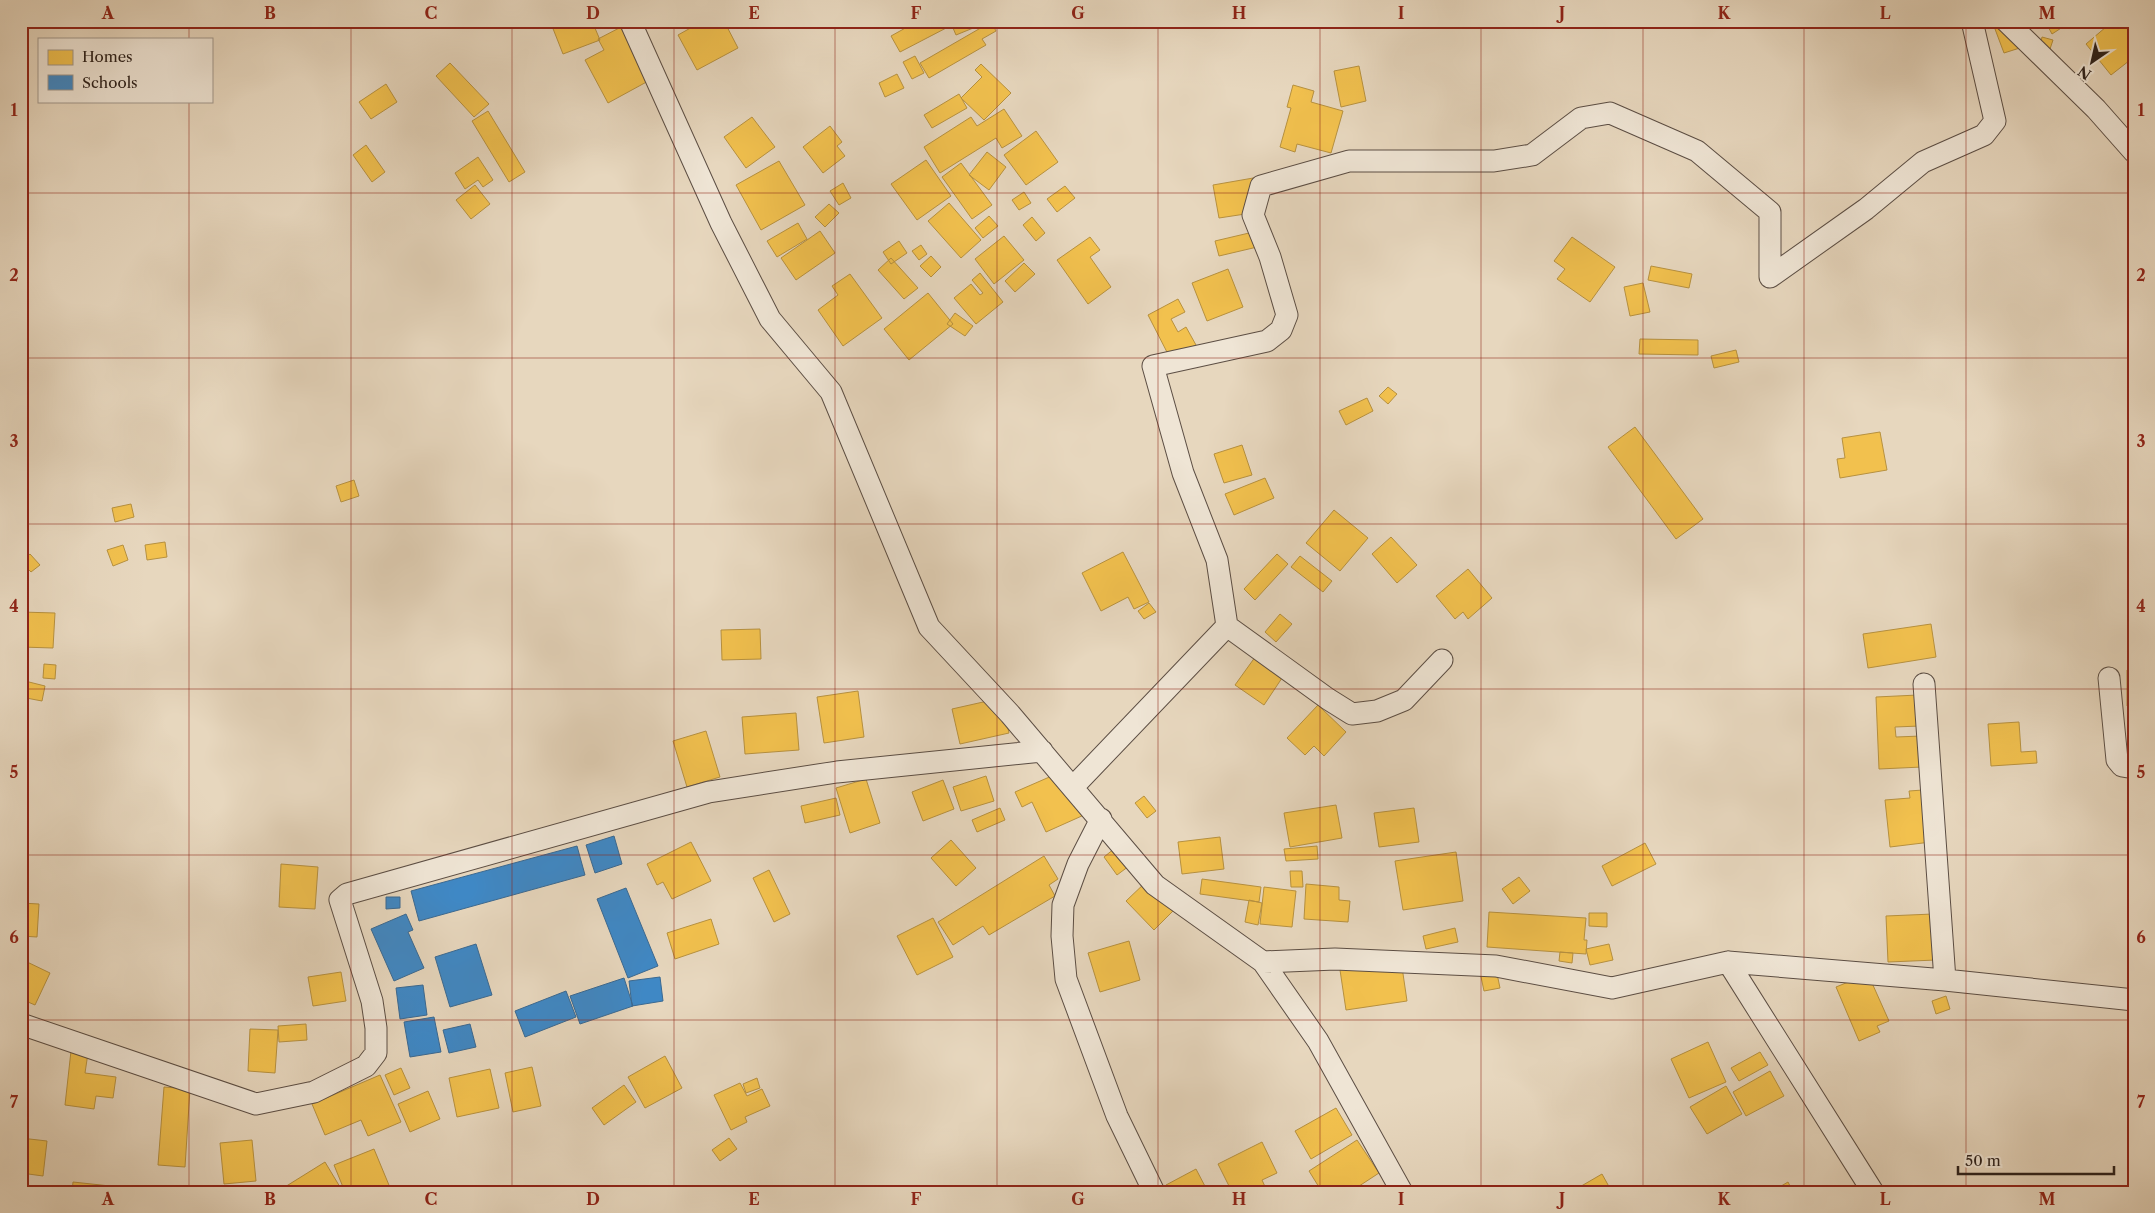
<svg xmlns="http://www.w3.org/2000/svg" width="2155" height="1213" font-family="'Libre Caslon Text',serif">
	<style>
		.homes { fill: #f2c14e; stroke: #b7913f }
		.schools { fill: #3f88c5; stroke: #3a6992 }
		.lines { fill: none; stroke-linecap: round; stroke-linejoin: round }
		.street-casing { stroke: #5c4e44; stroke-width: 23 }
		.street { stroke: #efe5d5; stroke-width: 21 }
		.grid { fill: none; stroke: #8f2418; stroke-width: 1; stroke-opacity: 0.55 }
		.neatline { fill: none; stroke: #8f2418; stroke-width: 2 }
		.grid-label { font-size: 16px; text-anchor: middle; font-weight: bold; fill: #8f2418 }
	</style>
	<rect width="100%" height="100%" fill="#e7d7be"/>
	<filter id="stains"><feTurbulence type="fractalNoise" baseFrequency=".004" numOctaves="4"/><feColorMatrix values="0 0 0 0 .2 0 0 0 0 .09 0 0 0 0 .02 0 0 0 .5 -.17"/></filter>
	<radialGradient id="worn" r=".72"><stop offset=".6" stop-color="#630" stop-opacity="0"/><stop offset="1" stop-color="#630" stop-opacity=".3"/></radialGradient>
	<path class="homes" d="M 550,21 L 592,21 L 600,40 L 563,54 Z
		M 703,21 L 724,21 L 738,48 L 697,70 L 678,35 Z
		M 918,21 L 948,21 L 950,26 L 900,52 L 891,36 Z
		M 950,21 L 988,21 L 988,22 L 956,35 Z
		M 2018,21 L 2026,46 L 2004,53 L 1995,29 Z
		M 2045,21 L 2072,21 L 2052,34 Z
		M 2113,21 L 2134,21 L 2134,37 L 2128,41 L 2134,49 L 2134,57 L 2111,75 L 2086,44 Z
		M 991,22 L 996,31 L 982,39 L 986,45 L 929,78 L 920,63 Z
		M 623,26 L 652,79 L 608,103 L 585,60 L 604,50 L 598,39 Z
		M 2042,37 L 2053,40 L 2050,49 L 2040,46 Z
		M 915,56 L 924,73 L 912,79 L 903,62 Z
		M 450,63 L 489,104 L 474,117 L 436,76 Z
		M 981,64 L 1011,93 L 984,120 L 961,98 L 982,77 L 975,70 Z
		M 1359,66 L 1366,101 L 1341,107 L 1334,71 Z
		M 897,74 L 904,88 L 885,97 L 879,83 Z
		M 386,84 L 397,102 L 371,119 L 359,102 Z
		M 1293,85 L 1314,91 L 1311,102 L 1343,111 L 1331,153 L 1297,144 L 1295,152 L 1280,147 L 1291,108 L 1287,107 Z
		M 959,94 L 967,108 L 932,128 L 924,115 Z
		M 1004,109 L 1022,136 L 1002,148 L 996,138 L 940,173 L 924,147 L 971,117 L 977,126 Z
		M 488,111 L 525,172 L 509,182 L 472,121 Z
		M 752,117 L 775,147 L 746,168 L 724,137 Z
		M 830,126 L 842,142 L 837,146 L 845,156 L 823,173 L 803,147 Z
		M 1036,131 L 1058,162 L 1026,185 L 1004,155 Z
		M 366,145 L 385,172 L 372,182 L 353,155 Z
		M 987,152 L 1006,167 L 989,190 L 969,175 Z
		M 478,157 L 493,180 L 483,187 L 478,180 L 465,189 L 455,173 Z
		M 926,160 L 951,196 L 917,220 L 891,184 Z
		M 779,161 L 805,205 L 761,230 L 736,185 Z
		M 961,163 L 992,205 L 972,219 L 942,177 Z
		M 1259,177 L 1265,211 L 1219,218 L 1213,185 Z
		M 843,183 L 851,198 L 839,205 L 830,191 Z
		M 475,185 L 490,204 L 471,219 L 456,200 Z
		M 1065,186 L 1075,198 L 1057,212 L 1047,199 Z
		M 1024,192 L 1031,203 L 1019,210 L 1012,200 Z
		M 949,203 L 981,240 L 961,258 L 928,221 Z
		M 829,204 L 839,213 L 825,227 L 815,217 Z
		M 989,216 L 998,226 L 983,238 L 975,228 Z
		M 1032,217 L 1045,233 L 1036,241 L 1023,225 Z
		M 798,223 L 807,239 L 777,257 L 767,241 Z
		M 1266,229 L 1270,244 L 1219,256 L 1215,241 Z
		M 820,231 L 835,253 L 796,280 L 781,258 Z
		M 1004,236 L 1024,260 L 994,284 L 975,259 Z
		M 1090,237 L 1100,250 L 1090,257 L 1111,287 L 1088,304 L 1057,260 Z
		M 1572,237 L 1615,267 L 1590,302 L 1557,279 L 1565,269 L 1554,261 Z
		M 899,241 L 907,253 L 891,264 L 883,252 Z
		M 921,245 L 927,254 L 919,260 L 912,251 Z
		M 931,256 L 941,267 L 931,277 L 920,266 Z
		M 891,258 L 918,288 L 904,299 L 878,270 Z
		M 1024,263 L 1035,274 L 1015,292 L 1005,281 Z
		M 1651,266 L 1692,274 L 1689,288 L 1648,280 Z
		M 1228,269 L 1243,307 L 1207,321 L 1192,283 Z
		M 980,273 L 1003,302 L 976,324 L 954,298 L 971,284 L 980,295 L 983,293 L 972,280 Z
		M 850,274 L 882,318 L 843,346 L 818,310 L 838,295 L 832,286 Z
		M 1643,283 L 1650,312 L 1630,316 L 1624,287 Z
		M 928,293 L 953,324 L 909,360 L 884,329 Z
		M 1178,299 L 1185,312 L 1171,319 L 1178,332 L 1186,327 L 1196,345 L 1170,358 L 1148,315 Z
		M 955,313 L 973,326 L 965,336 L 947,324 Z
		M 1640,339 L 1698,340 L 1698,355 L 1639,354 Z
		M 1736,350 L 1739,362 L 1714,368 L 1711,356 Z
		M 1388,387 L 1397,394 L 1388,404 L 1379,396 Z
		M 1367,398 L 1373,411 L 1346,425 L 1339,411 Z
		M 1635,427 L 1703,519 L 1676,539 L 1608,447 Z
		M 1880,432 L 1887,470 L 1840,478 L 1837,459 L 1845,458 L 1842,438 Z
		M 1242,445 L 1252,475 L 1224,483 L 1214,454 Z
		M 1265,478 L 1274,498 L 1234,515 L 1225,494 Z
		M 354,480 L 359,496 L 341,502 L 336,486 Z
		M 131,504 L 134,517 L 115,522 L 112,508 Z
		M 1334,510 L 1368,538 L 1340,571 L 1306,543 Z
		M 1391,537 L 1417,565 L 1397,583 L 1372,554 Z
		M 165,542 L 167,557 L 147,560 L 145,545 Z
		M 123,545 L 128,560 L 113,566 L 107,550 Z
		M 1123,552 L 1149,602 L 1134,609 L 1128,597 L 1101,611 L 1082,573 Z
		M 30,554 L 40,565 L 31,572 L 21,562 Z
		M 1277,554 L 1288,564 L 1255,600 L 1244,589 Z
		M 1300,556 L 1332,581 L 1323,592 L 1291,567 Z
		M 1468,569 L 1492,598 L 1468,619 L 1463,612 L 1455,619 L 1436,596 Z
		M 1149,603 L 1156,612 L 1144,619 L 1138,611 Z
		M 21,612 L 55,613 L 53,648 L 21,647 Z
		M 1280,614 L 1292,624 L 1276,642 L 1265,632 Z
		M 1931,624 L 1936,657 L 1868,668 L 1863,634 Z
		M 760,629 L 761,659 L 722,660 L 721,630 Z
		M 1258,653 L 1286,672 L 1264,705 L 1235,685 Z
		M 44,664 L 56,665 L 55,679 L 43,678 Z
		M 2127,670 L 2134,670 L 2134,706 L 2127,706 Z
		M 21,680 L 45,686 L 42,701 L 21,697 Z
		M 858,691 L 864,737 L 824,743 L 817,697 Z
		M 1918,695 L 1920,726 L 1895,727 L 1896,737 L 1921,736 L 1922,767 L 1879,769 L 1876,697 Z
		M 1001,698 L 1009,733 L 960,744 L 952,709 Z
		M 1318,705 L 1346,732 L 1324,756 L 1314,746 L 1305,755 L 1287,738 Z
		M 796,713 L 799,750 L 745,754 L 742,717 Z
		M 2019,722 L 2021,752 L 2036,751 L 2037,763 L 1991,766 L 1988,724 Z
		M 706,731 L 720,777 L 687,787 L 673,741 Z
		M 1054,775 L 1062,792 L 1072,788 L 1084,815 L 1046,832 L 1032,802 L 1022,807 L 1015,792 Z
		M 986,776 L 994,801 L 961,811 L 953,787 Z
		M 866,779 L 880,823 L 850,833 L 836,788 Z
		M 943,780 L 954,809 L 923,821 L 912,792 Z
		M 1923,790 L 1931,842 L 1890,847 L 1885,800 L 1910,798 L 1909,791 Z
		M 1144,796 L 1156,811 L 1147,818 L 1135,803 Z
		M 836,798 L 840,815 L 805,823 L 801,806 Z
		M 1336,805 L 1342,838 L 1290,847 L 1284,813 Z
		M 1000,808 L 1005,820 L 977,832 L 972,820 Z
		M 1414,808 L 1419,842 L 1379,847 L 1374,813 Z
		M 1220,837 L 1224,869 L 1182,874 L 1178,842 Z
		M 951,840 L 976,868 L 956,886 L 931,858 Z
		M 691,842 L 711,881 L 672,899 L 663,882 L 657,885 L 647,864 Z
		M 1645,843 L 1656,864 L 1612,886 L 1602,866 Z
		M 1317,846 L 1318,859 L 1286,861 L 1284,849 Z
		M 21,848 L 23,848 L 22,884 L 21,884 Z
		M 1115,848 L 1129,866 L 1117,875 L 1104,857 Z
		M 1456,852 L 1463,901 L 1403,910 L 1395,861 Z
		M 1044,856 L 1058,879 L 1049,885 L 1055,896 L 989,935 L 983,926 L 953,945 L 938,922 Z
		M 2133,858 L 2134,858 L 2134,869 L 2131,869 Z
		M 281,864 L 318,867 L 315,909 L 279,907 Z
		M 769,870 L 790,914 L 774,922 L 753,878 Z
		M 1290,871 L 1302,871 L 1303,887 L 1291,887 Z
		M 1519,877 L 1530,891 L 1513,904 L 1502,889 Z
		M 1202,879 L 1261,887 L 1259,902 L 1200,894 Z
		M 1147,881 L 1175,909 L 1154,930 L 1126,901 Z
		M 1306,884 L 1339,887 L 1339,900 L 1350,901 L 1348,922 L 1304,919 Z
		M 1264,887 L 1296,891 L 1292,927 L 1260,924 Z
		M 1249,900 L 1262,903 L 1258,925 L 1245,922 Z
		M 21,903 L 39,904 L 37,937 L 21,936 Z
		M 1489,912 L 1586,918 L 1584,940 L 1587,940 L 1586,954 L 1487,947 Z
		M 1589,913 L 1607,913 L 1607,927 L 1589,926 Z
		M 1933,914 L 1936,960 L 1888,962 L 1886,916 Z
		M 933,918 L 953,957 L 917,975 L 897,936 Z
		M 711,919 L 719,944 L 675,959 L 667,933 Z
		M 1455,928 L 1458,942 L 1426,949 L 1423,936 Z
		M 1129,941 L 1140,980 L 1100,992 L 1088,953 Z
		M 1609,944 L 1613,960 L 1590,965 L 1586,949 Z
		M 21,952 L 26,954 L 23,960 L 50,973 L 35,1005 L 21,999 Z
		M 1560,952 L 1573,953 L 1572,963 L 1559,961 Z
		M 1401,960 L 1407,1001 L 1346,1010 L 1340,970 Z
		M 1496,969 L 1500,988 L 1484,991 L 1480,972 Z
		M 341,972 L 346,1001 L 313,1006 L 308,977 Z
		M 1868,974 L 1889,1021 L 1877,1026 L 1880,1032 L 1859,1041 L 1836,987 Z
		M 1946,996 L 1950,1009 L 1936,1014 L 1932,1001 Z
		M 306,1024 L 307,1040 L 279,1042 L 278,1026 Z
		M 250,1029 L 278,1030 L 275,1073 L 248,1071 Z
		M 1708,1042 L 1726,1082 L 1689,1098 L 1671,1059 Z
		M 71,1051 L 88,1053 L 85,1073 L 116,1077 L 113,1098 L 96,1096 L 94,1109 L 65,1105 Z
		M 1760,1052 L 1768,1065 L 1739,1081 L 1731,1068 Z
		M 665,1056 L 682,1088 L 645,1108 L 628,1077 Z
		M 532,1067 L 541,1106 L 513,1112 L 505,1073 Z
		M 401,1068 L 410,1088 L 394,1095 L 385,1075 Z
		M 490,1069 L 499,1108 L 457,1117 L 449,1078 Z
		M 1770,1071 L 1784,1096 L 1746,1116 L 1733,1092 Z
		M 380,1075 L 401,1122 L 368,1136 L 361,1120 L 325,1135 L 312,1104 Z
		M 757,1078 L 760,1088 L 746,1093 L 743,1084 Z
		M 740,1083 L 747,1096 L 762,1089 L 770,1106 L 745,1117 L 747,1122 L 731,1130 L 714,1095 Z
		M 624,1085 L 636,1102 L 604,1125 L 592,1108 Z
		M 1726,1086 L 1742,1114 L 1707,1134 L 1690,1107 Z
		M 164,1087 L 190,1089 L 185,1167 L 158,1165 Z
		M 428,1091 L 440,1119 L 410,1132 L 398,1104 Z
		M 1336,1108 L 1352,1135 L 1311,1159 L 1295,1131 Z
		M 21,1138 L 47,1141 L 43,1176 L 21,1173 Z
		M 729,1138 L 737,1149 L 720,1161 L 712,1150 Z
		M 252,1140 L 256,1181 L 224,1184 L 220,1143 Z
		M 1357,1140 L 1379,1173 L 1350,1192 L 1322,1192 L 1309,1171 Z
		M 1262,1142 L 1277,1173 L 1262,1180 L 1267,1191 L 1232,1192 L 1218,1164 Z
		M 374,1149 L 391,1190 L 345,1192 L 334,1165 Z
		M 325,1162 L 343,1192 L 281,1192 L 280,1190 Z
		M 1196,1169 L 1208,1192 L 1170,1192 L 1166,1185 Z
		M 1602,1174 L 1612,1192 L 1571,1192 Z
		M 73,1182 L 110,1186 L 109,1192 L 72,1192 Z
		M 1788,1182 L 1793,1192 L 1771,1192 Z"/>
	<path class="schools" d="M 614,836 L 622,864 L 595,873 L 586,845 Z
		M 577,846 L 585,875 L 419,921 L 411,891 Z
		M 626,888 L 658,966 L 628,978 L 597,899 Z
		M 386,897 L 400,897 L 400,908 L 386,909 Z
		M 406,914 L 413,930 L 408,932 L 424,968 L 394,981 L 371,929 Z
		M 476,944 L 492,995 L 450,1007 L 435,957 Z
		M 660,977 L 663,1001 L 632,1006 L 629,981 Z
		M 624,978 L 633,1006 L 580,1024 L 570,996 Z
		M 423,985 L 427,1015 L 400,1019 L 396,988 Z
		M 566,991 L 576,1017 L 525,1037 L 515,1011 Z
		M 434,1017 L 441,1052 L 410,1057 L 404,1022 Z
		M 470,1024 L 476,1047 L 449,1053 L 443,1030 Z"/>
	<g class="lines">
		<defs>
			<path id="street" d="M 630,21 L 721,223 L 770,319 L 831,392 L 929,627 L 1010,714 L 1155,885 L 1263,962 L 1318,1041 L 1402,1192
				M 2006,21 L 2096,109 L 2134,152
				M 1227,626 L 1328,699 L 1352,714 L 1377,711 L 1404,700 L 1442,660
				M 2109,678 L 2117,760 L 2122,766 L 2134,768
				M 1924,684 L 1945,980
				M 1073,787 L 1227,626 L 1217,560 L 1183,473 L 1153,366 L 1267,341 L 1281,330 L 1287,315 L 1270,257 L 1253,215 L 1261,186 L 1349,161 L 1494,161 L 1532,155 L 1581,118 L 1610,113 L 1697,151 L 1770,212 L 1770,277 L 1866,209 L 1923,162 L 1984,135 L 1995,121 L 1972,21
				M 1101,819 L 1078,864 L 1063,905 L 1062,936 L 1066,979 L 1117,1116 L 1154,1192
				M 1263,962 L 1335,959 L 1496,966 L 1612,988 L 1728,962 L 1945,980 L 2134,1000
				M 1728,962 L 1873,1192
				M 21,1024 L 256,1104 L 314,1092 L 366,1066 L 376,1053 L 376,1028 L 372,1001 L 340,900 L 347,894 L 709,792 L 837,772 L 1042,751"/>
		</defs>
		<use href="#street" class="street-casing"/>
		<use href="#street" class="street"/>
	</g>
	<path class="grid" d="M 189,21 L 189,39M 351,21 L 351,1192M 512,21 L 512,1192M 674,21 L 674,1192M 835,21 L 835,1192M 997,21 L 997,1192M 1158,21 L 1158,1192M 1320,21 L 1320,1192M 1481,21 L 1481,1192M 1643,21 L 1643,1192M 1804,21 L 1804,1192M 1966,21 L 1966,1192M 189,101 L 189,1192M 21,193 L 2134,193M 21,358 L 2134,358M 21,524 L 2134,524M 21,689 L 2134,689M 21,855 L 2134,855M 21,1020 L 2134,1020"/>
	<rect width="2155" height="1213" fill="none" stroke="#e7d7be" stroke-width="55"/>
	<rect x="38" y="38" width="175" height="65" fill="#efe5d5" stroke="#a1978b"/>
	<rect x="48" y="50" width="25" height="15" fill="#f2c14e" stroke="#a1978b"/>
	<text x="82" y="62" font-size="15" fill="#2d211b">Homes</text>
	<rect x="48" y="75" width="25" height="15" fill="#3f88c5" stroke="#a1978b"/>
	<text x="82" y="88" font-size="15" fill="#2d211b">Schools</text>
	<g transform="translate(2092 62) rotate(214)" stroke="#efe5d5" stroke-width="4" paint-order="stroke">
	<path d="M0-4L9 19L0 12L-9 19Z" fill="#2d211b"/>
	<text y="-8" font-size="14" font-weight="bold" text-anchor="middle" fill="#2d211b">N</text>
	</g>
	<path d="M1958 1166v8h156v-8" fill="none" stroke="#2d211b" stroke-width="2.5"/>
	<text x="1965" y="1166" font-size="15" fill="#2d211b" stroke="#efe5d5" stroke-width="4" paint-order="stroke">50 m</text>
	<rect x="28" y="28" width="2100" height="1158" class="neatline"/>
	<g class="grid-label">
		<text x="108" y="19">A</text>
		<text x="270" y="19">B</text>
		<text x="431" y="19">C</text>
		<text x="593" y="19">D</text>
		<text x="754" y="19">E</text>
		<text x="916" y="19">F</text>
		<text x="1078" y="19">G</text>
		<text x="1239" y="19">H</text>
		<text x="1401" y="19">I</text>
		<text x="1562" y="19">J</text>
		<text x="1724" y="19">K</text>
		<text x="1885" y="19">L</text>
		<text x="2047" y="19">M</text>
		<text x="14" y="116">1</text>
		<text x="2141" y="116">1</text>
		<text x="14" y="281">2</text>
		<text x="2141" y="281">2</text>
		<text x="14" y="447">3</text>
		<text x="2141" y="447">3</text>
		<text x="14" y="612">4</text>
		<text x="2141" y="612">4</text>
		<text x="14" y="778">5</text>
		<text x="2141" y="778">5</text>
		<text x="14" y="943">6</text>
		<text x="2141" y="943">6</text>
		<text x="14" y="1108">7</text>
		<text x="2141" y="1108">7</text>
		<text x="108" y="1205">A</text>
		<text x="270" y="1205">B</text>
		<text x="431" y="1205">C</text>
		<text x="593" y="1205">D</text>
		<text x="754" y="1205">E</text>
		<text x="916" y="1205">F</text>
		<text x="1078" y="1205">G</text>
		<text x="1239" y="1205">H</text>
		<text x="1401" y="1205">I</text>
		<text x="1562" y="1205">J</text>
		<text x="1724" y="1205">K</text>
		<text x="1885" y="1205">L</text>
		<text x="2047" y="1205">M</text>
	</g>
	<rect width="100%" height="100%" filter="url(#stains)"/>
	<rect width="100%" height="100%" fill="url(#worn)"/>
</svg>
